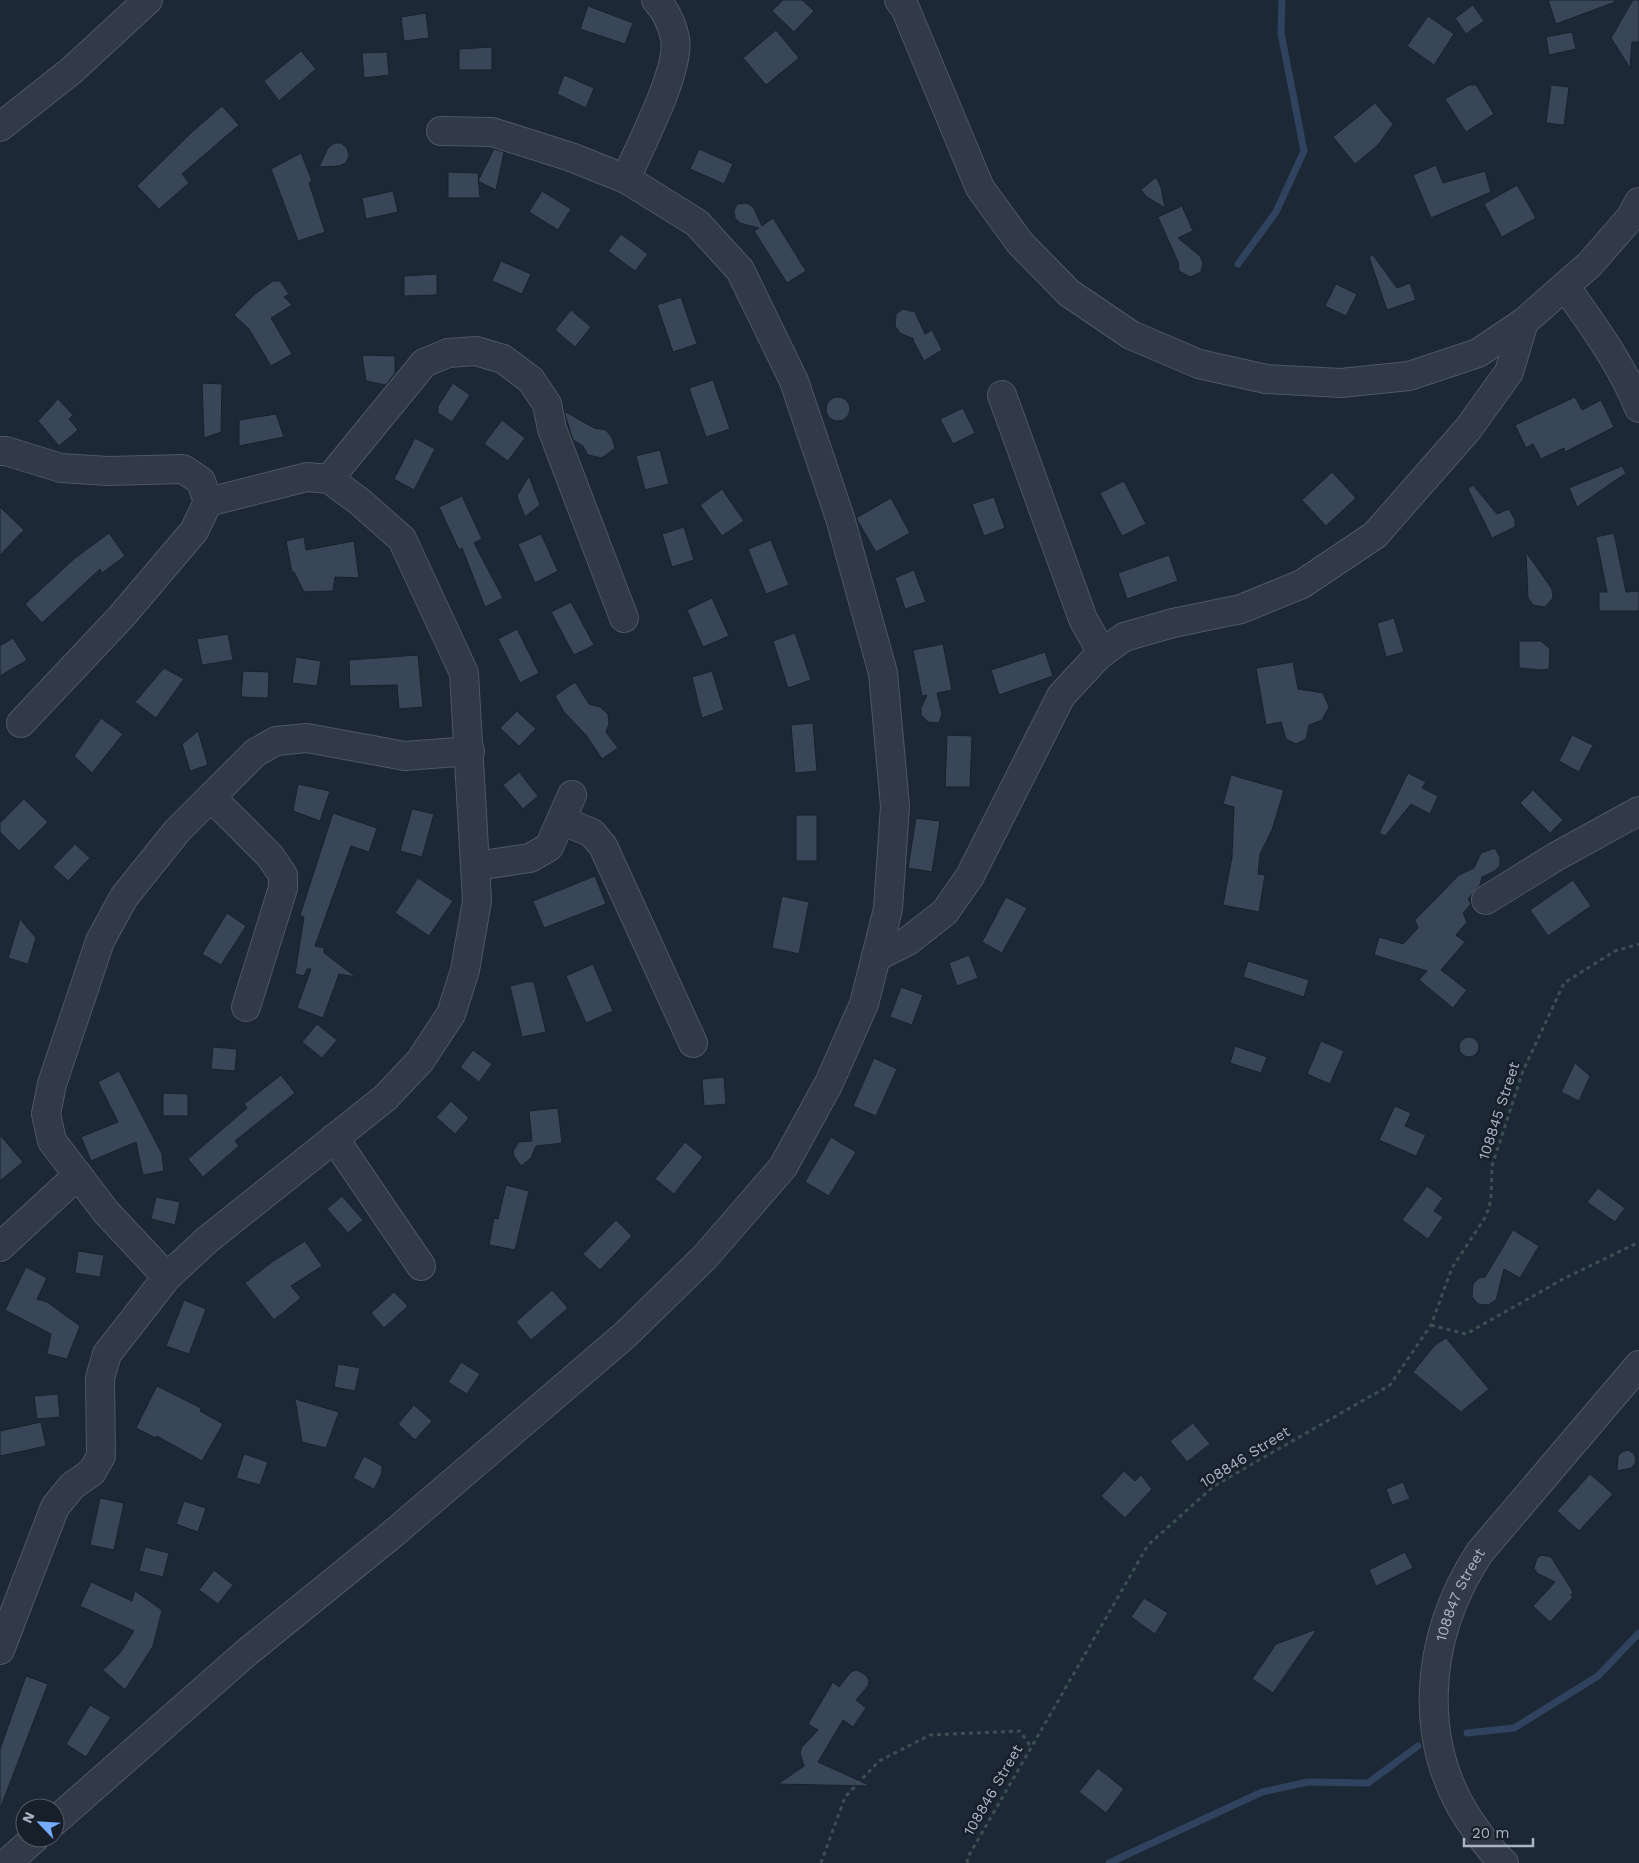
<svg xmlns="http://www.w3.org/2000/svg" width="1639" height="1863" font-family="'Work Sans',sans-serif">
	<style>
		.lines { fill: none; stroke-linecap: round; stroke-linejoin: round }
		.stream { stroke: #2f435f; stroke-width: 7 }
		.building { fill: #394657; stroke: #19212c }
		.minor-casing { stroke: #4e5765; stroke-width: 30 }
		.tertiary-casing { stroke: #4e5765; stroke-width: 30 }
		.path { stroke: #3a5051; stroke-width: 3; stroke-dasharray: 4 4; stroke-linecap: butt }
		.minor { stroke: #313a46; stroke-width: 28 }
		.tertiary { stroke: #313a46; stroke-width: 28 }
		.labels { text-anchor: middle; stroke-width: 5; stroke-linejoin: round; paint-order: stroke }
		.street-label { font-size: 15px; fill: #aab4c4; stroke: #171f2a }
	</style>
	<rect width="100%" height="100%" fill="#1d2836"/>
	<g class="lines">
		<path class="stream" d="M 1238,264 L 1276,212 L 1304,151 L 1281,33 L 1282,0
			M 1467,1733 L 1514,1728 L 1598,1676 L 1639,1633
			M 1109,1863 L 1262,1792 L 1308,1782 L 1368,1783 L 1418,1746"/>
	</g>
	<path class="building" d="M 783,0 L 802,0 L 814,11 L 794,32 L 772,11 Z
		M 1548,0 L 1615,0 L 1615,2 L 1556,24 Z
		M 1633,0 L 1639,0 L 1639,42 L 1632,42 L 1630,68 L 1611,38 Z
		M 1473,5 L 1484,21 L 1466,34 L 1455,18 Z
		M 588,6 L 633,23 L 625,44 L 580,29 Z
		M 426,13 L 429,38 L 404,41 L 401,17 Z
		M 1428,16 L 1454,34 L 1434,65 L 1407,46 Z
		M 776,30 L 799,58 L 766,85 L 743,58 Z
		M 1572,32 L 1576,49 L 1549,55 L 1546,37 Z
		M 492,47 L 492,70 L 459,70 L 459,49 Z
		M 301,51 L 316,69 L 279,101 L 264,81 Z
		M 387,52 L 389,75 L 364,78 L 362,53 Z
		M 564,75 L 594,88 L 586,108 L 557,94 Z
		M 1469,85 L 1476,85 L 1494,114 L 1466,132 L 1445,99 Z
		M 1551,85 L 1569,87 L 1564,125 L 1546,123 Z
		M 1375,103 L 1393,124 L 1378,145 L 1355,164 L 1333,137 Z
		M 222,106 L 239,125 L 182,174 L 189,183 L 159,209 L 137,186 L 192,132 Z
		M 334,143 L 341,143 L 347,148 L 349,156 L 346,163 L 339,166 L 319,167 L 328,148 Z
		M 494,149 L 504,152 L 496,190 L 478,181 Z
		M 699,149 L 733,164 L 724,184 L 690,169 Z
		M 301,153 L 312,181 L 309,183 L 325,232 L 298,241 L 271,169 Z
		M 1436,165 L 1443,183 L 1485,171 L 1491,192 L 1431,218 L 1413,175 Z
		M 448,172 L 478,173 L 480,198 L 448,198 Z
		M 1156,177 L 1161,187 L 1165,208 L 1147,197 L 1141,190 Z
		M 1517,185 L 1536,218 L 1502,237 L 1484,204 Z
		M 393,191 L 398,212 L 366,219 L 362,198 Z
		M 542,191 L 571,209 L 558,230 L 529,212 Z
		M 747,203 L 753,207 L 762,226 L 773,218 L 806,271 L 787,283 L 754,231 L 759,228 L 740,223 L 735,218 L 734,211 L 737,204 Z
		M 1182,206 L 1193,231 L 1178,238 L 1200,256 L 1203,263 L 1201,272 L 1190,277 L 1179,271 L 1178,262 L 1158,217 Z
		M 621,234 L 648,254 L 635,271 L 608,251 Z
		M 1373,255 L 1397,288 L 1410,283 L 1416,300 L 1387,310 L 1369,257 Z
		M 501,261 L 531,274 L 522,294 L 492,281 Z
		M 437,274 L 437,295 L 404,296 L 404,276 Z
		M 273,281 L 280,281 L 289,294 L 284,297 L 292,305 L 271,318 L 292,354 L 271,366 L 249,329 L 234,315 L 255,294 Z
		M 1336,284 L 1357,294 L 1346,316 L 1325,306 Z
		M 681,297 L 697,344 L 673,352 L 657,305 Z
		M 903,309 L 915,312 L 925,334 L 932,330 L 942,350 L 924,361 L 913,340 L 914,339 L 900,333 L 895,326 L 896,314 Z
		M 571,310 L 591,327 L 575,347 L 555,330 Z
		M 362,355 L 395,356 L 395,373 L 386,385 L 366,381 Z
		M 713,380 L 730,429 L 706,437 L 689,388 Z
		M 202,383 L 222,384 L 221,432 L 204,438 Z
		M 453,383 L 470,395 L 452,422 L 438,413 L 438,406 Z
		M 1575,397 L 1582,410 L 1601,400 L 1614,427 L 1565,452 L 1564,448 L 1541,459 L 1533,444 L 1526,448 L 1515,425 Z
		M826 409a12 12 0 1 1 24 0a12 12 0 1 1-24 0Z
		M 58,399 L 73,415 L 69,419 L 78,430 L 59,446 L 38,421 Z
		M 963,408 L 975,433 L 953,444 L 940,419 Z
		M 564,411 L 594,428 L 606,430 L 612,438 L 615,448 L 602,458 L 588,455 L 583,446 L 573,440 Z
		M 276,414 L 284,437 L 239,446 L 239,420 Z
		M 502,420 L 525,438 L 508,461 L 484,444 Z
		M 415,438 L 435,449 L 414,490 L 394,479 Z
		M 660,450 L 669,484 L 645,490 L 636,456 Z
		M 1622,466 L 1626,473 L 1577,507 L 1569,488 Z
		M 1332,472 L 1356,498 L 1326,526 L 1302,500 Z
		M 529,476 L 540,505 L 525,517 L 517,496 Z
		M 1124,481 L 1146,524 L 1122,536 L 1100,493 Z
		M 1473,485 L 1497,514 L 1509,509 L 1515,520 L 1515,527 L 1492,538 L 1468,489 Z
		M 722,489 L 744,521 L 722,536 L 700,505 Z
		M 462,496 L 482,539 L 474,543 L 503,598 L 485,607 L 462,548 L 459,550 L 439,507 Z
		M 994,497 L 1005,528 L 984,536 L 972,504 Z
		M 891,498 L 910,533 L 876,552 L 856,518 Z
		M 0,507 L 24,530 L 0,555 Z
		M 684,527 L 694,560 L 672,567 L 662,534 Z
		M 109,533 L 125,556 L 102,573 L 100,569 L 42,623 L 25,604 L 75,558 Z
		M 1614,533 L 1626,592 L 1639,591 L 1639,611 L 1599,611 L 1599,592 L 1607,592 L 1596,537 Z
		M 541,534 L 558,571 L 535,583 L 518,544 Z
		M 304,537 L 306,550 L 354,541 L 359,578 L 335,577 L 333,591 L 304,592 L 294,572 L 292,572 L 286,541 Z
		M 771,540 L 789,585 L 766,594 L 748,549 Z
		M 1526,552 L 1552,589 L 1553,598 L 1545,607 L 1533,605 L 1528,598 Z
		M 1169,555 L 1178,581 L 1127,599 L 1118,573 Z
		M 914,570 L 926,602 L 905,609 L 895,578 Z
		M 712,598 L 729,636 L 703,647 L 687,610 Z
		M 571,602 L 594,645 L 574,655 L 551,612 Z
		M 1394,618 L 1404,652 L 1386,657 L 1377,623 Z
		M 517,629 L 539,673 L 520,683 L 498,639 Z
		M 795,633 L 811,680 L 788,688 L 773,641 Z
		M 228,634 L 233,660 L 202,665 L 197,639 Z
		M 13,638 L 27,660 L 0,676 L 0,646 Z
		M 1519,641 L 1541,641 L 1550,649 L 1549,669 L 1542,670 L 1519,668 Z
		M 943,644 L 952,690 L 937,693 L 942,714 L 939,723 L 928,722 L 921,715 L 921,708 L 927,695 L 922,696 L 913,650 Z
		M 1045,652 L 1053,676 L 999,695 L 991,670 Z
		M 418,655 L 423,707 L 399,709 L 397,685 L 350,686 L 349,660 Z
		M 296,657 L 321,661 L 317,686 L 292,683 Z
		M 1293,662 L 1298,689 L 1323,693 L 1329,707 L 1322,720 L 1309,725 L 1306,739 L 1296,744 L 1286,739 L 1281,722 L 1266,725 L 1256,668 Z
		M 164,668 L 184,679 L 156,718 L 135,702 Z
		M 243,671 L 269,672 L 268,698 L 241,697 Z
		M 712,671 L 724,710 L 702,718 L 692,677 Z
		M 575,682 L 589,704 L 600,707 L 608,714 L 609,724 L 606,732 L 618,748 L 602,759 L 586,735 L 564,712 L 555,696 Z
		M 517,711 L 536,729 L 519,746 L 500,728 Z
		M 101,718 L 123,734 L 92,773 L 74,756 Z
		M 813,723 L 817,771 L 795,773 L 791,725 Z
		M 198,731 L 208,765 L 190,771 L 182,744 Z
		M 947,735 L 972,736 L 970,787 L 945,787 Z
		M 1572,735 L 1593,745 L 1579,772 L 1559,761 Z
		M 519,772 L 538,796 L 523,809 L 503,785 Z
		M 1408,773 L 1426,782 L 1422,788 L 1438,796 L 1430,814 L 1411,804 L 1385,836 L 1379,833 Z
		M 1231,775 L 1284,790 L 1272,830 L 1260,854 L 1258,874 L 1265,875 L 1259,912 L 1223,905 L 1232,857 L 1234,807 L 1223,804 Z
		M 298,784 L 330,791 L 320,821 L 293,811 Z
		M 1533,790 L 1563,820 L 1550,833 L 1520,803 Z
		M 24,799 L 48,822 L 19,851 L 0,832 L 0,823 Z
		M 412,809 L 434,814 L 422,857 L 400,851 Z
		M 333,813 L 377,828 L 369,852 L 351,846 L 315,946 L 324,948 L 324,953 L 356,977 L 339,974 L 323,1018 L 297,1008 L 311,969 L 307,969 L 304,976 L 295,974 L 304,917 L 300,915 Z
		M 796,815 L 817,815 L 817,861 L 796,861 Z
		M 916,818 L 940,821 L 932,872 L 908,868 Z
		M 75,844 L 90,858 L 68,881 L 53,867 Z
		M 1495,848 L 1500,858 L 1500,865 L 1495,871 L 1482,877 L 1480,885 L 1468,899 L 1471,904 L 1463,913 L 1467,922 L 1456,935 L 1465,942 L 1441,970 L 1467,990 L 1453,1008 L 1419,980 L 1427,971 L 1374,955 L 1379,937 L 1403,944 L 1418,928 L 1415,920 L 1459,875 L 1474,868 L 1481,853 Z
		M 595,876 L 606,904 L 544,928 L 533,901 Z
		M 418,878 L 453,901 L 429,936 L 395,913 Z
		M 1573,880 L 1591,906 L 1548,936 L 1530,910 Z
		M 782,896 L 809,902 L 799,954 L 772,948 Z
		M 1006,897 L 1027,908 L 1002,953 L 982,942 Z
		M 227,913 L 246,926 L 221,965 L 202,954 Z
		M 20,919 L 36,938 L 28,964 L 8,958 Z
		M 969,955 L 978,978 L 957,986 L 949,963 Z
		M 1248,961 L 1309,980 L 1304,997 L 1243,977 Z
		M 593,964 L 613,1011 L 586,1023 L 566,976 Z
		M 526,982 L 534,982 L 546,1032 L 522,1037 L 510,986 Z
		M 901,987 L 923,995 L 912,1025 L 890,1017 Z
		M 317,1024 L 337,1040 L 322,1058 L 302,1042 Z
		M1459 1047a10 10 0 1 1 20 0a10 10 0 1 1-20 0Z
		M 1321,1041 L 1344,1051 L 1330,1084 L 1307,1074 Z
		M 1235,1046 L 1267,1057 L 1261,1073 L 1230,1063 Z
		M 213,1047 L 237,1049 L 235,1071 L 211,1069 Z
		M 473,1050 L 492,1064 L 479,1082 L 460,1067 Z
		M 874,1058 L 897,1069 L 876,1116 L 853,1106 Z
		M 1575,1063 L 1590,1076 L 1579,1101 L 1561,1092 Z
		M 119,1071 L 162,1154 L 164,1171 L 143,1175 L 136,1142 L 91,1161 L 81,1137 L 118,1122 L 98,1082 Z
		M 281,1075 L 295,1093 L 235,1141 L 239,1146 L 203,1177 L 188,1159 L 247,1108 L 244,1104 Z
		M 724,1077 L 726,1104 L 704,1106 L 702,1079 Z
		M 163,1093 L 188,1094 L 188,1116 L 163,1116 Z
		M 451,1101 L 469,1118 L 455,1134 L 436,1117 Z
		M 1395,1106 L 1411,1113 L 1405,1126 L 1426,1135 L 1416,1156 L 1379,1140 Z
		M 558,1108 L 562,1143 L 536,1146 L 531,1158 L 521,1166 L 514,1156 L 513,1151 L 519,1142 L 532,1141 L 529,1111 Z
		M 0,1135 L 23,1162 L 0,1181 Z
		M 831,1137 L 856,1152 L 829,1196 L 805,1182 Z
		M 685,1142 L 703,1157 L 674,1194 L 655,1179 Z
		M 506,1185 L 529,1191 L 515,1250 L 489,1245 L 494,1218 L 498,1219 Z
		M 1427,1186 L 1443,1198 L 1434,1211 L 1443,1217 L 1428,1239 L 1402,1220 Z
		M 1598,1188 L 1625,1208 L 1615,1222 L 1587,1202 Z
		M 342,1196 L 363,1220 L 348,1233 L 327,1209 Z
		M 156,1197 L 180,1202 L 175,1225 L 151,1219 Z
		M 616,1220 L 632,1236 L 600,1270 L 583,1254 Z
		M 1513,1230 L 1539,1246 L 1520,1278 L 1504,1269 L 1496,1300 L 1488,1305 L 1478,1304 L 1472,1297 L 1473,1284 L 1479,1278 L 1485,1277 Z
		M 305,1241 L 322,1266 L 291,1286 L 301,1298 L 274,1320 L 245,1283 L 272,1262 Z
		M 78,1251 L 104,1255 L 100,1277 L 75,1273 Z
		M 26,1267 L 47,1278 L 37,1299 L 47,1302 L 80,1326 L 67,1359 L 47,1354 L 51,1334 L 5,1310 Z
		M 552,1290 L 568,1308 L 531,1340 L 516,1322 Z
		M 394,1292 L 408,1306 L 384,1328 L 371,1313 Z
		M 184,1300 L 206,1309 L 189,1354 L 166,1346 Z
		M 1446,1338 L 1489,1389 L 1461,1412 L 1413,1372 L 1435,1345 Z
		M 461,1362 L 480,1374 L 467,1394 L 448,1382 Z
		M 338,1364 L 360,1368 L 355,1391 L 334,1387 Z
		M 157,1386 L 201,1408 L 200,1411 L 223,1424 L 202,1461 L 157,1436 L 156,1438 L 136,1428 Z
		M 58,1394 L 60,1417 L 37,1419 L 34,1396 Z
		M 295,1399 L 339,1412 L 326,1448 L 302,1442 Z
		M 414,1405 L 432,1421 L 415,1440 L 398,1424 Z
		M 41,1422 L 46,1446 L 0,1456 L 0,1431 Z
		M 1193,1423 L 1210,1444 L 1187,1462 L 1170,1441 Z
		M 1628,1450 L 1633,1453 L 1636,1458 L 1635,1464 L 1631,1468 L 1617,1471 L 1618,1456 L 1622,1452 Z
		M 244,1454 L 268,1462 L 260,1485 L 236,1478 Z
		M 364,1456 L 382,1466 L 382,1473 L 374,1489 L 353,1478 Z
		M 1124,1471 L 1135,1481 L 1141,1475 L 1152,1489 L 1125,1518 L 1101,1496 Z
		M 1590,1474 L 1613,1494 L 1579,1531 L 1557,1511 Z
		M 1403,1482 L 1410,1499 L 1392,1505 L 1386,1489 Z
		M 100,1498 L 124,1503 L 114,1550 L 90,1545 Z
		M 184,1501 L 206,1508 L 198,1532 L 176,1524 Z
		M 145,1547 L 169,1553 L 163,1577 L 139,1571 Z
		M 1405,1552 L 1413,1568 L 1376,1586 L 1369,1570 Z
		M 1541,1555 L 1551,1557 L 1573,1592 L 1571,1595 L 1573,1597 L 1550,1622 L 1533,1606 L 1555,1582 L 1537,1573 L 1534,1568 L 1537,1558 Z
		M 214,1570 L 233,1585 L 218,1604 L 199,1590 Z
		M 91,1582 L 132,1601 L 135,1591 L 162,1610 L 153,1646 L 125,1690 L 103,1670 L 120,1653 L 134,1631 L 80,1606 Z
		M 1144,1598 L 1168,1613 L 1155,1634 L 1131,1617 Z
		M 1317,1629 L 1273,1693 L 1252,1679 L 1276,1644 Z
		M 856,1670 L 866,1675 L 869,1680 L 868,1686 L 856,1700 L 866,1708 L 853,1727 L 843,1720 L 818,1762 L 871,1786 L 778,1784 L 804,1766 L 800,1753 L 802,1747 L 818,1730 L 808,1724 L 833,1682 L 839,1687 L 851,1672 Z
		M 26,1676 L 48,1684 L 0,1809 L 0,1749 Z
		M 90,1705 L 111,1717 L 86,1757 L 66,1744 Z
		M 1098,1768 L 1124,1789 L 1106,1813 L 1079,1792 Z"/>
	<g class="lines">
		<defs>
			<g id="minor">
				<path d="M 626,179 C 639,147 681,70 675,38 C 672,24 665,10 656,0"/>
				<path d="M 1565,286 C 1593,326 1621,363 1639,408"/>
				<path d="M 1002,395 L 1083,619 L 1102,653"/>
				<path d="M 0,451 L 6,451 L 61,468 L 108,471 L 183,469 L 201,481 L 208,502 L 194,531 L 121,617 L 21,723"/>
				<path d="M 329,479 L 424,363 L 448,353 L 476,351 L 503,359 L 531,380 L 547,404 L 552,429 L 624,618"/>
				<path d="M 211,797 L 270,856 L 283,875 L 283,888 L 246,1007"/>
				<path d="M 561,820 L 592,833 L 603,846 L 693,1043"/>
				<path d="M 476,866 L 530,858 L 549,847 L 572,795"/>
				<path d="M 1486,900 L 1557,856 L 1639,811"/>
				<path d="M 876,957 L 908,941 L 945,912 L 970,876 L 1061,696 L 1098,656 L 1124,637 L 1173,623 L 1241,609 L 1302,584 L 1375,535 L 1468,429 L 1509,372 L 1524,322"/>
				<path d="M 334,1138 L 421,1266"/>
				<path d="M 0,1247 L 78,1175"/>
				<path d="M 167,1277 L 106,1212 L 52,1141 L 46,1114 L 52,1084 L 100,941 L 124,897 L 177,831 L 255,753 L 276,741 L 307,738 L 405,756 L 470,751"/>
				<path d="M 0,1650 L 55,1507 L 72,1486 L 92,1472 L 101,1456 L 100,1378 L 107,1354 L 167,1277 L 207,1240 L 385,1098 L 420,1061 L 451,1014 L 465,970 L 477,901 L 464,673 L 402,539 L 359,501 L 329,479 L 307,477 L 208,502"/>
				<path d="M 55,1821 L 246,1653 L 395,1532 L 625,1335 L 705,1257 L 783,1167 L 829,1083 L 864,1004 L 888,909 L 895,806 L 883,673 L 840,518 L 794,381 L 740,270 L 697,223 L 626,179 L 571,157 L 492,132 L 441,131"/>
				<path d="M 7,1863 L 35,1838"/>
				<path id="s1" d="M 1504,1863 C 1494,1855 1487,1844 1479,1834 C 1414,1749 1423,1638 1480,1552 L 1639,1365"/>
			</g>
			<path id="tertiary" d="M 899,0 L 905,8 L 980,188 L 1020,243 L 1069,293 L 1131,335 L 1199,364 L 1266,379 L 1341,383 L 1409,376 L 1478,353 L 1524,322 L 1590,264 L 1630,218 L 1639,202
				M 0,127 L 71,71 L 148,0"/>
		</defs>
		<use href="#minor" class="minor-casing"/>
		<use href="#tertiary" class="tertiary-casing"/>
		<path class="path" d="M 1431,1325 L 1466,1334 L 1563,1279 L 1639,1242
			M 821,1863 L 845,1797 L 879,1761 L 930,1735 L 1020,1731 L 1031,1747
			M 967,1863 L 968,1857 L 1148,1545 L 1214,1486 L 1390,1385 L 1431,1325 L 1452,1268 L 1486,1216 L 1491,1200 L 1492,1166 L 1523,1071 L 1564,983 L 1615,951 L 1639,944"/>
		<use href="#minor" class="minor"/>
		<use href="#tertiary" class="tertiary"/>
	</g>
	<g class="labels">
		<g class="street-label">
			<text transform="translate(1499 1111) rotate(-72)" y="5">108845 Street</text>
			<text transform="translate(1245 1457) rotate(-32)" y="5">108846 Street</text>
			<text dy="5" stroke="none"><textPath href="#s1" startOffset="292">108847 Street</textPath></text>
			<text transform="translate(993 1790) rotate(-60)" y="5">108846 Street</text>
		</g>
	</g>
	<g transform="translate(40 1823) rotate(295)"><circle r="24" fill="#171f2a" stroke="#525b68"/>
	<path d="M0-4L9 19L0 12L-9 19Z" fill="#76acfd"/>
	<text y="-8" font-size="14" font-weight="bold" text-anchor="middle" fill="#aab4c4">N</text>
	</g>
	<path d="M1464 1838v8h69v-8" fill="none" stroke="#aab4c4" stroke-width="2.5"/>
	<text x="1472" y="1838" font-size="15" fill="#aab4c4" stroke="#171f2a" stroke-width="4" paint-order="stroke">20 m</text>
</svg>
